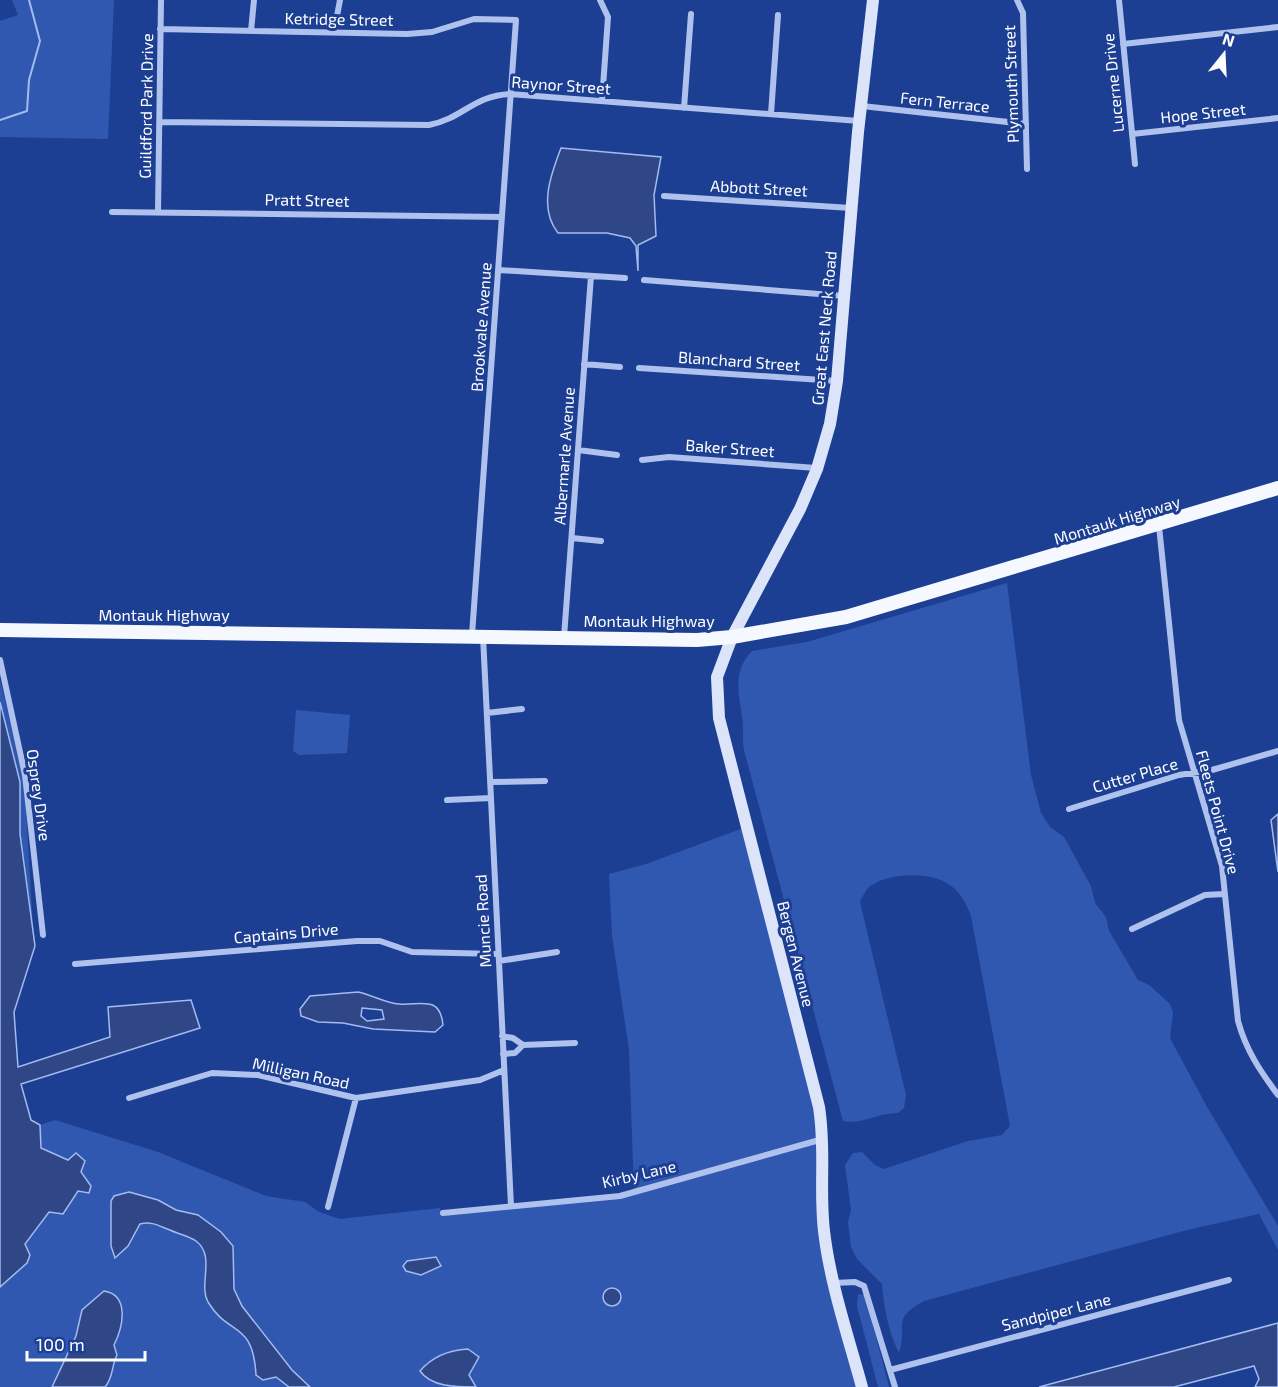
<svg xmlns="http://www.w3.org/2000/svg" width="1278" height="1387" font-family="'Exo 2',sans-serif">
	<style>
		.green { fill: #3158b0 }
		.water { fill: #2f4786; stroke: #a2bbf0; stroke-width: 1.5; fill-rule: evenodd }
		.lines { fill: none; stroke-linecap: round; stroke-linejoin: round }
		.stream { stroke: #a2bbf0; stroke-width: 2 }
		.minor { stroke: #afc2ee; stroke-width: 6 }
		.secondary { stroke: #dce4fa; stroke-width: 12 }
		.primary { stroke: #f6f8ff; stroke-width: 14 }
		.labels { text-anchor: middle; stroke-width: 6; stroke-linejoin: round; paint-order: stroke }
		.street-label { font-size: 16px; fill: #fff; stroke: #1d3f93 }
	</style>
	<rect width="100%" height="100%" fill="#1d3f93"/>
	<path class="green" d="M 12,0 L 114,0 L 108,139 L 0,137 L 0,21 L 18,15 Z
		M 1007,583 L 1031,775 L 1041,813 L 1050,827 L 1064,837 L 1091,886 L 1095,903 L 1106,917 L 1109,931 L 1138,980 L 1149,985 L 1170,1004 L 1173,1013 L 1170,1038 L 1207,1107 L 1278,1226 L 1278,1250 L 1259,1214 L 1187,1230 L 924,1301 C 890,1320 908,1324 899,1353 C 888,1331 884,1308 882,1284 L 857,1259 L 851,1247 L 848,1222 L 851,1210 L 845,1165 L 853,1153 L 862,1152 L 875,1165 L 884,1169 L 968,1141 L 1002,1135 L 1010,1126 L 971,916 C 966,903 961,893 950,885 C 931,871 884,872 867,889 C 864,893 862,898 860,902 L 906,1095 L 904,1108 L 898,1113 C 879,1112 862,1125 843,1121 L 744,750 C 742,739 744,728 742,717 C 739,692 732,672 752,651 L 807,642 Z
		M 0,680 L 24,777 L 33,927 L 20,834 L 20,782 L 0,702 Z
		M 296,710 L 350,715 L 347,753 L 299,755 L 293,751 Z
		M 749,826 L 819,1107 L 822,1203 L 862,1387 L 0,1387 L 0,1287 L 27,1263 L 25,1244 L 81,1171 L 76,1153 L 68,1160 L 41,1148 L 40,1125 L 55,1120 L 158,1152 L 266,1196 L 305,1202 L 319,1212 L 340,1219 L 440,1208 L 441,1213 L 634,1192 L 629,1050 L 612,935 L 609,874 L 646,864 Z
		M 858,1294 L 865,1295 L 889,1387 L 878,1387 L 857,1306 Z"/>
	<path class="water" d="M 561,148 L 661,157 L 654,195 L 656,236 L 638,245 L 638,271 L 636,246 L 630,238 L 607,233 L 558,233 C 538,208 551,174 561,148 Z
		M 0,702 L 20,782 L 20,834 L 35,946 L 14,1012 L 18,1067 L 110,1037 L 108,1007 L 191,1000 L 200,1028 L 21,1084 L 31,1120 L 40,1125 L 41,1148 L 68,1160 L 76,1153 L 85,1161 L 81,1172 L 91,1186 L 89,1193 L 78,1191 L 63,1214 L 49,1212 L 25,1244 L 30,1255 L 27,1263 L 0,1287 Z
		M 1278,814 L 1278,872 L 1271,820 Z
		M 358,992 C 372,995 386,1003 399,1004 C 419,1006 440,994 443,1025 L 435,1032 L 373,1029 L 343,1023 L 318,1022 L 301,1016 L 300,1009 L 310,996 ZM 362,1008 L 382,1010 L 384,1019 L 367,1021 L 361,1016 Z
		M 129,1192 L 158,1200 L 176,1210 L 198,1215 L 221,1232 L 233,1246 L 234,1289 L 242,1306 L 292,1370 L 310,1387 L 289,1387 L 276,1377 L 263,1380 L 256,1375 C 253,1320 229,1337 208,1302 C 198,1284 216,1256 196,1241 C 189,1236 178,1234 170,1230 C 159,1226 152,1221 140,1224 L 128,1246 L 115,1258 L 111,1246 L 111,1201 L 114,1196 Z
		M 436,1257 L 441,1266 L 421,1275 L 406,1271 L 403,1266 L 407,1261 Z
		M603 1297a9 9 0 1 1 18 0a9 9 0 1 1-18 0Z
		M 104,1291 C 130,1295 123,1327 114,1345 L 117,1355 C 111,1366 114,1377 105,1387 L 52,1387 L 76,1336 L 82,1310 Z
		M 1278,1323 L 1278,1387 L 1255,1387 L 1259,1379 L 1254,1366 L 1174,1387 L 1039,1387 Z
		M 468,1349 L 479,1357 L 469,1375 L 476,1387 C 456,1387 431,1387 420,1371 C 432,1357 450,1350 468,1349 Z"/>
	<g class="lines">
		<path class="stream" d="M 0,120 L 27,111 L 29,80 L 40,41 L 29,0"/>
		<path class="minor" d="M 600,0 L 608,17 L 602,101
			M 1017,0 L 1023,13 L 1027,169
			M 1119,0 L 1135,164
			M 160,29 L 407,34 L 432,32 L 474,19 L 516,20 L 472,635
			M 251,31 L 254,0
			M 334,32 L 340,0
			M 1123,44 L 1278,27
			M 862,106 L 1026,124
			M 684,108 L 691,14
			M 771,114 L 778,15
			M 160,122 L 429,125 C 464,118 472,96 510,94 L 859,121
			M 1132,134 L 1278,118
			M 664,196 L 851,208
			M 112,212 L 502,217
			M 158,212 L 161,0
			M 499,270 L 625,278
			M 644,280 L 844,296
			M 584,364 L 620,367
			M 639,368 L 837,381
			M 578,450 L 617,455
			M 642,460 L 669,457 L 816,468
			M 1159,526 L 1179,720 L 1222,866 L 1238,1021 C 1246,1050 1260,1071 1278,1095
			M 572,538 L 601,541
			M 483,636 L 511,1206
			M 564,637 L 591,276
			M 0,660 L 25,775 L 43,935
			M 487,713 L 522,709
			M 490,782 L 545,781
			M 447,800 L 491,798
			M 1069,809 L 1179,775 L 1212,770 L 1278,751
			M 1132,929 L 1205,895 L 1224,894
			M 499,961 L 557,952
			M 75,964 L 357,941 L 380,941 L 412,952 L 498,954
			M 502,1036 L 513,1038 L 523,1045
			M 503,1054 L 515,1053 L 523,1045 L 575,1043
			M 129,1098 L 212,1073 L 258,1075 L 356,1098 L 480,1080 L 504,1070
			M 328,1207 L 356,1098
			M 443,1213 L 620,1196 L 823,1139
			M 834,1283 L 855,1282 L 864,1286 L 895,1387
			M 890,1370 L 1229,1280"/>
		<path class="secondary" d="M 862,1387 C 848,1336 830,1283 824,1231 C 819,1188 826,1151 819,1107 L 719,718 L 717,677 L 732,637 L 800,509 L 817,469 L 830,424 L 837,381 L 858,132 L 873,0"/>
		<path class="primary" d="M 0,630 L 697,640 L 732,637 L 846,617 L 1278,488"/>
	</g>
	<g class="labels">
		<g class="street-label">
			<text transform="translate(339 19) rotate(1)" y="6">Ketridge Street</text>
			<text transform="translate(1113 83) rotate(-96)" y="6">Lucerne Drive</text>
			<text transform="translate(1011 84) rotate(-92)" y="6">Plymouth Street</text>
			<text transform="translate(561 85) rotate(4)" y="6">Raynor Street</text>
			<text transform="translate(945 102) rotate(6)" y="6">Fern Terrace</text>
			<text transform="translate(146 106) rotate(-89)" y="6">Guildford Park Drive</text>
			<text transform="translate(1203 113) rotate(-6)" y="6">Hope Street</text>
			<text transform="translate(759 188) rotate(3)" y="6">Abbott Street</text>
			<text transform="translate(307 200) rotate(1)" y="6">Pratt Street</text>
			<text transform="translate(481 327) rotate(-86)" y="6">Brookvale Avenue</text>
			<text transform="translate(824 328) rotate(-85)" y="6">Great East Neck Road</text>
			<text transform="translate(739 361) rotate(4)" y="6">Blanchard Street</text>
			<text transform="translate(730 448) rotate(4)" y="6">Baker Street</text>
			<text transform="translate(564 456) rotate(-86)" y="6">Albermarle Avenue</text>
			<text transform="translate(1117 520) rotate(-17)" y="6">Montauk Highway</text>
			<text x="164" y="621">Montauk Highway</text>
			<text x="649" y="627">Montauk Highway</text>
			<text transform="translate(1135 775) rotate(-16)" y="6">Cutter Place</text>
			<text transform="translate(39 795) rotate(82)" y="6">Osprey Drive</text>
			<text transform="translate(1218 812) rotate(75)" y="6">Fleets Point Drive</text>
			<text transform="translate(483 921) rotate(-93)" y="6">Muncie Road</text>
			<text transform="translate(286 933) rotate(-5)" y="6">Captains Drive</text>
			<text transform="translate(796 954) rotate(76)" y="6">Bergen Avenue</text>
			<text transform="translate(301 1073) rotate(12)" y="6">Milligan Road</text>
			<text transform="translate(639 1174) rotate(-13)" y="6">Kirby Lane</text>
			<text transform="translate(1056 1312) rotate(-14)" y="6">Sandpiper Lane</text>
		</g>
	</g>
	<g transform="translate(1224 54) rotate(18)" stroke="#1d3f93" stroke-width="4.5" paint-order="stroke">
	<path d="M0-4.5L10 22L0 15L-10 22Z" fill="#ffffff"/>
	<text y="-9" font-size="16" font-weight="bold" text-anchor="middle" fill="#ffffff">N</text>
	</g>
	<path d="M27 1351v9h118v-9" fill="none" stroke="#ffffff" stroke-width="3"/>
	<text x="36" y="1351" font-size="18" fill="#ffffff" stroke="#1d3f93" stroke-width="4.5" paint-order="stroke">100 m</text>
</svg>
